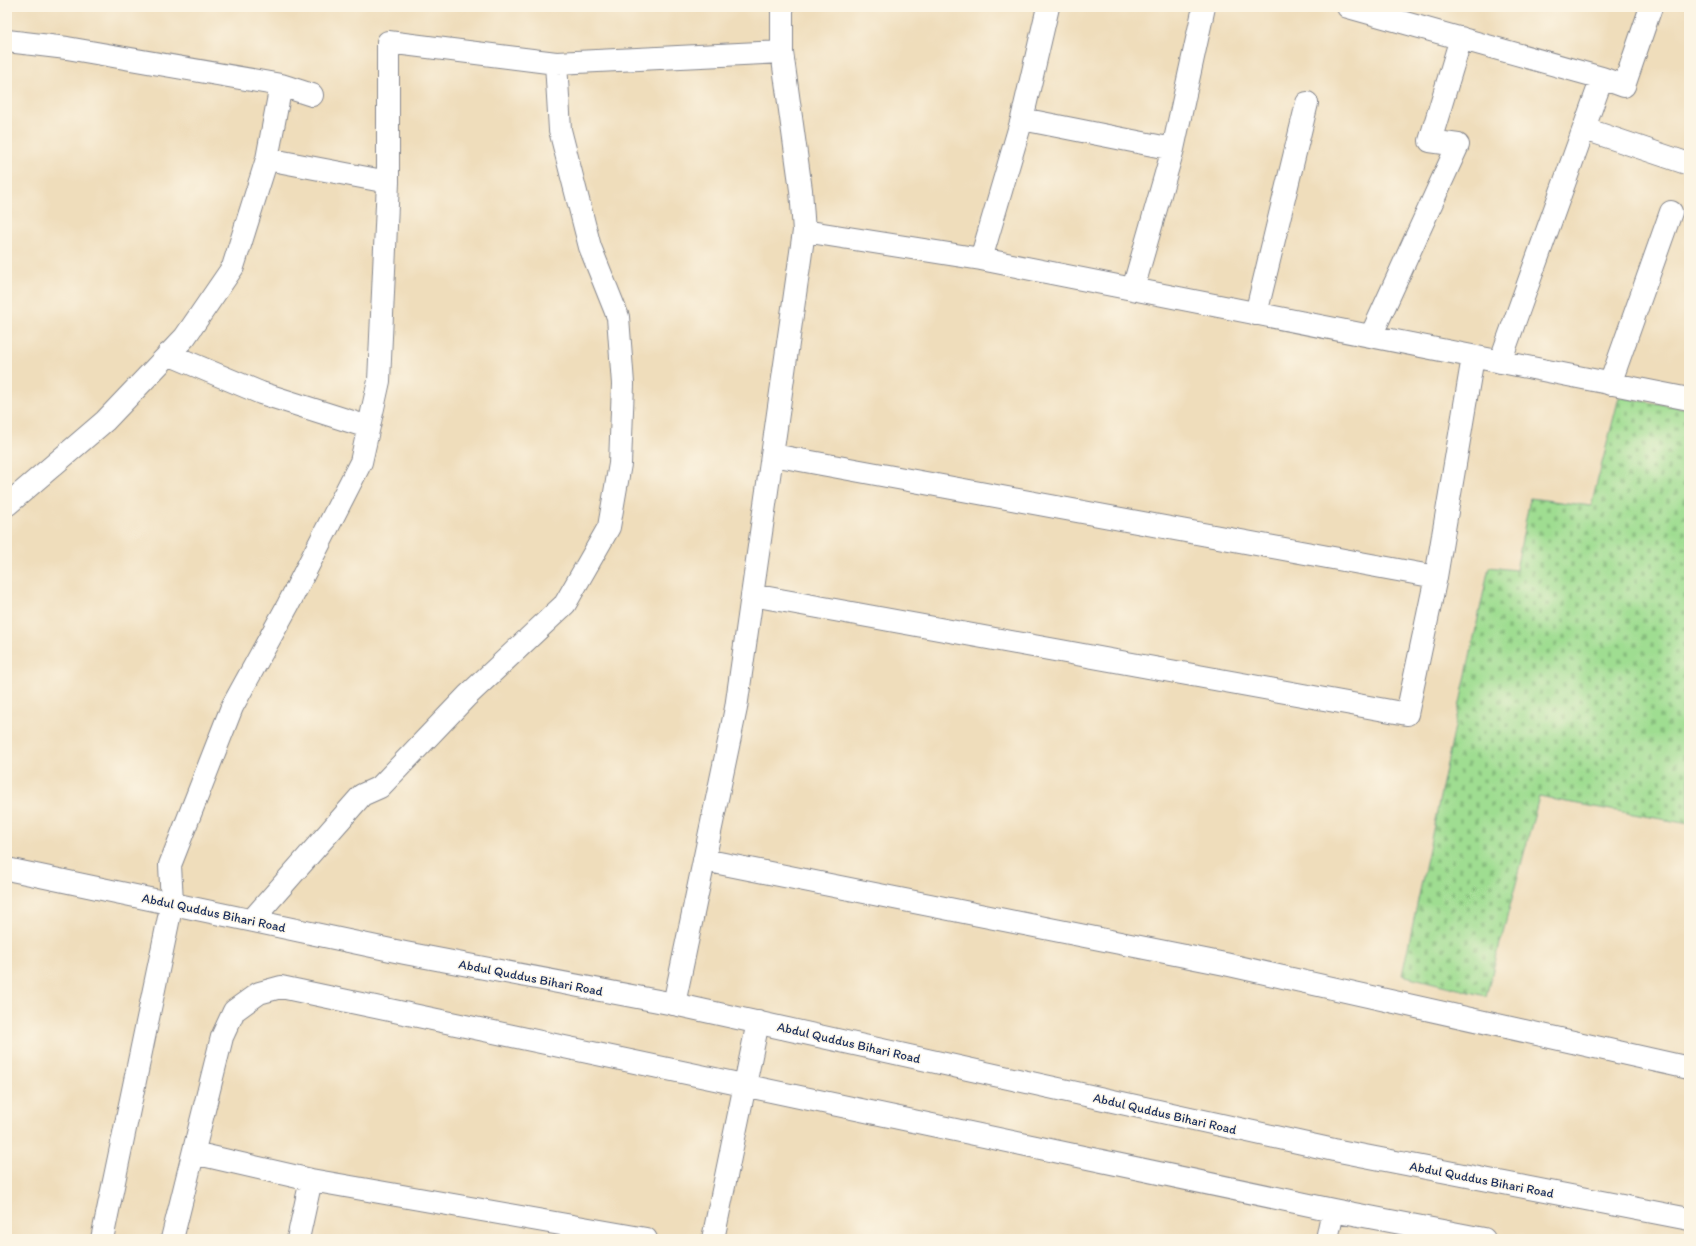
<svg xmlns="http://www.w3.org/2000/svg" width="1696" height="1246" font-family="Itim,sans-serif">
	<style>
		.cemetery { fill: url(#cemetery-stones); stroke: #5d8678 }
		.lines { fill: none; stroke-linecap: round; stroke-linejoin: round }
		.minor-casing { stroke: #85868c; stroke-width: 24 }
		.major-casing { stroke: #85868c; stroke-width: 24 }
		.minor { stroke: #fff; stroke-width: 22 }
		.major { stroke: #fff; stroke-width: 22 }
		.labels { text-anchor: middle; stroke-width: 3; stroke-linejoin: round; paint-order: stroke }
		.street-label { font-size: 13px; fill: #1b2f5e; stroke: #fcf5e5 }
	</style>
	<defs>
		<pattern id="cemetery-stones" width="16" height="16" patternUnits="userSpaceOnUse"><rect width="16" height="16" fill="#9fdd91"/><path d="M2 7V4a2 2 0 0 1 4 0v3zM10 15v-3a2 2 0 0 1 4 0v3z" fill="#88be7f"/></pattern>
	</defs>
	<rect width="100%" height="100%" fill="#fcf5e5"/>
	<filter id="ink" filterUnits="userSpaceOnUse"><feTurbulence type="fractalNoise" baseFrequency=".025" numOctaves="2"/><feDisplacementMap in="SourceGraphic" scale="8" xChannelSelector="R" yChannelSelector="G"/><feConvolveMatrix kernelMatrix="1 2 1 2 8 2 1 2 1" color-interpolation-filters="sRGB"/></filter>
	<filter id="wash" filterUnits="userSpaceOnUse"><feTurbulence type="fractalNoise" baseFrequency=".012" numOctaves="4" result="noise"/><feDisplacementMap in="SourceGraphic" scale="16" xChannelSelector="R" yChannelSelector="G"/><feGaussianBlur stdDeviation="0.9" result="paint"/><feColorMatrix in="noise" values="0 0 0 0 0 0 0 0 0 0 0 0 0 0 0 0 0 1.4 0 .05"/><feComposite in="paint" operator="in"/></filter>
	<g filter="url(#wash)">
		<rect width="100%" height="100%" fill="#efddbb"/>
		<path class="cemetery" d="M 1619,397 L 1689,409 L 1689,824 L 1539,797 L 1486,996 L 1402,975 L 1489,567 L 1516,570 L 1530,498 L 1591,506 Z"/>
	</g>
	<g filter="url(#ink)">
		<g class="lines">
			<defs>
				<path id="minor" d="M 1348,7 L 1602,78 L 1500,362
					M 7,41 L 67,48 L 281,85 L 312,95
					M 1602,78 L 1624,86 L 1651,7
					M 1022,119 L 1173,149
					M 1585,129 L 1689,164
					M 267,159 L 388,182
					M 804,231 L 981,259 L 1689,399
					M 981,259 L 1022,119 L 1048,7
					M 1133,289 L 1173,149 L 1204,7
					M 1256,314 L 1307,103
					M 1371,336 L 1458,145 L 1430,141 L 1461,38
					M 168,354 L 261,393 L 368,427
					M 1610,384 L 1671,212
					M 773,455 L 1436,577
					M 7,505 L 105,421 L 185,337 L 233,267 L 267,159 L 281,85
					M 752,595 L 1407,714 L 1436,577 L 1473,357
					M 704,860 L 1225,964 L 1689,1068
					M 172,903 L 170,865 L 232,707 L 288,605 L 361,462 L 379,381 L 388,182 L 388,42 L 556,63 L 782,52
					M 252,920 L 362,795 L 380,787 L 467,696 L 565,604 L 609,527 L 620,464 L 623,384 L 618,317 L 590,247 L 560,130 L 556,63
					M 674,1004 L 736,708 L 804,231 L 801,190 L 782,52 L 782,7
					M 194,1153 L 311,1180 L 646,1239
					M 172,1239 L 222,1037 L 234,1011 L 259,993 L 281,987 L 1333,1210 L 1484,1239
					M 298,1239 L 311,1180
					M 713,1239 L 758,1022
					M 1327,1239 L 1333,1210"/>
				<path id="major" d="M 7,869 L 405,953 L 674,1004 L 1334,1150 L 1689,1219
					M 102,1239 L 172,903"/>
			</defs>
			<use href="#minor" class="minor-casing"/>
			<use href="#major" class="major-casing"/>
			<use href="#minor" class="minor"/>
			<use href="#major" class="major"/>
		</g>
	</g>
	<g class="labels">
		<g class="street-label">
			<text transform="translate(214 912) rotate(12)" y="5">Abdul Quddus Bihari Road</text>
			<text transform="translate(531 977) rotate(11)" y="5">Abdul Quddus Bihari Road</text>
			<text transform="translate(849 1042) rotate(13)" y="5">Abdul Quddus Bihari Road</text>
			<text transform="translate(1165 1113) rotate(13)" y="5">Abdul Quddus Bihari Road</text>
			<text transform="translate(1482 1179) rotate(11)" y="5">Abdul Quddus Bihari Road</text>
		</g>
	</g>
	<rect width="1696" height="1246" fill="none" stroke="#fcf5e5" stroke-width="24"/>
</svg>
